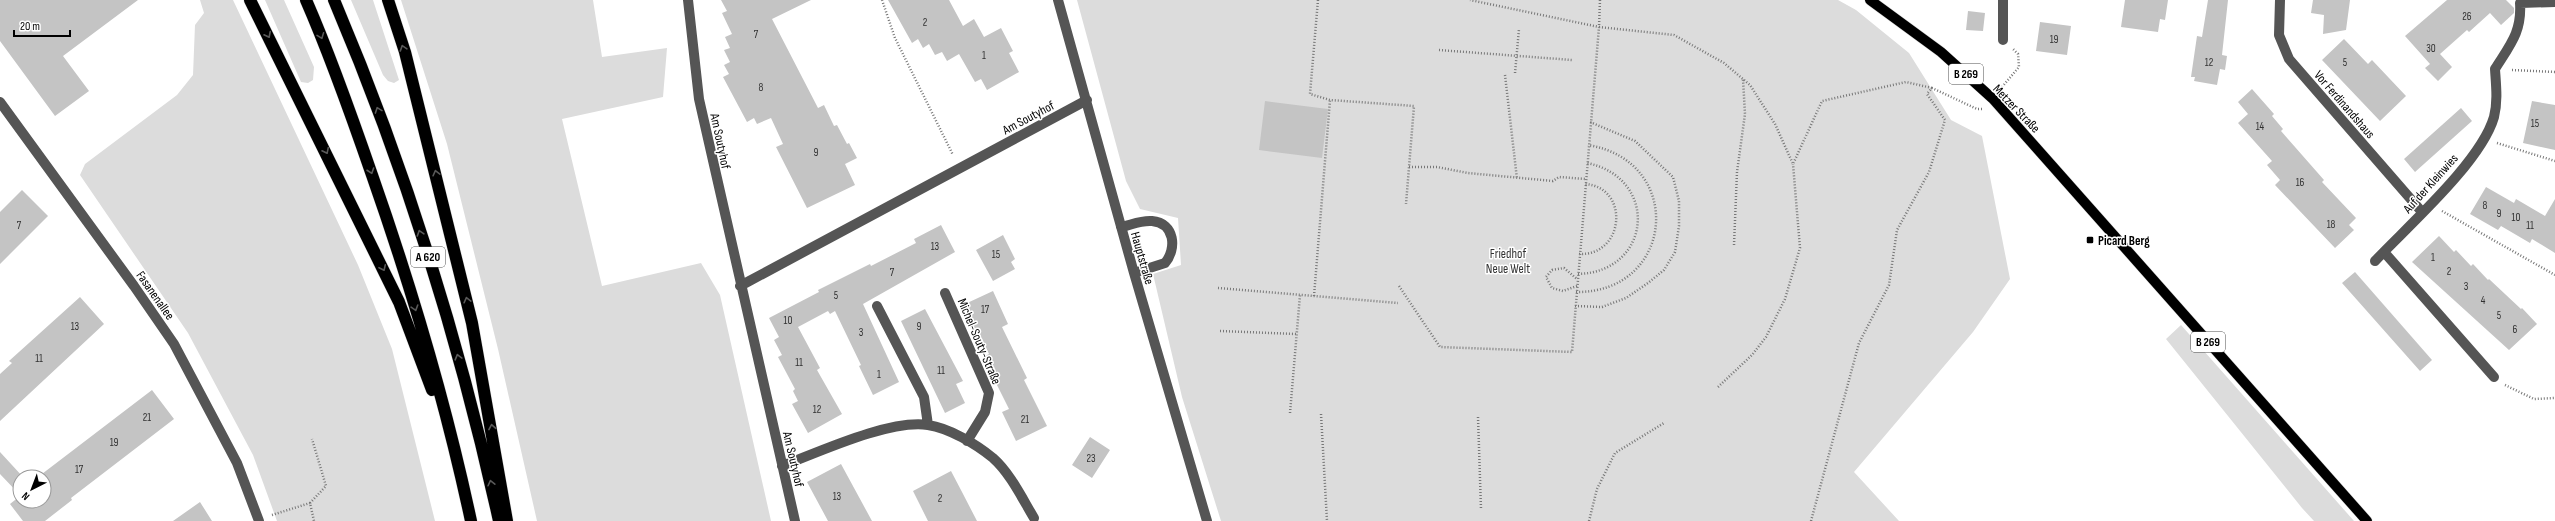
<svg xmlns="http://www.w3.org/2000/svg" width="2555" height="521" font-family="'Sofia Sans Condensed',sans-serif">
	<style>
		.green { fill: #dcdcdc }
		.building { fill: #c4c4c4 }
		.lines { fill: none; stroke-linecap: round; stroke-linejoin: round }
		.major-casing { stroke: #dbdbdb; stroke-width: 11 }
		.highway-casing { stroke: #dbdbdb; stroke-width: 13 }
		.path { stroke: #777; stroke-width: 2.5; stroke-dasharray: 1 2; stroke-linecap: butt }
		.minor { stroke: #555; stroke-width: 10 }
		.major { stroke: #000; stroke-width: 10 }
		.highway { stroke: #000; stroke-width: 12 }
		.oneway { stroke: #595959 }
		.poi-dot { fill: #000; stroke: #fff; stroke-width: 1.5 }
		.labels { text-anchor: middle; stroke-width: 3; stroke-linejoin: round; paint-order: stroke }
		.number-label { font-size: 11px; fill: #313131 }
		.shield { fill: #fff; stroke: #4c4c4c; stroke-width: 1 }
		.shield-label { font-size: 12px; font-weight: bold; fill: #000 }
		.street-label { font-size: 13px; fill: #000; stroke: #fff }
		.poi-label { font-size: 13px; font-weight: bold; fill: #000; stroke: #fff; text-anchor: start }
		.park-label { font-size: 13px; fill: #333; stroke: #fff }
	</style>
	<rect width="100%" height="100%" fill="#fff"/>
	<path class="green" d="M 200,0 L 233,0 L 358,265 L 392,349 L 435,521 L 277,521 L 253,455 L 188,333 L 80,175 L 85,164 L 177,95 L 193,75 L 195,25 L 204,13 Z
		M 265,0 L 284,0 L 314,67 L 313,80 L 308,83 L 301,82 Z
		M 351,0 L 373,0 L 399,80 L 394,83 L 388,81 L 383,75 Z
		M 401,0 L 593,0 L 602,57 L 667,48 L 663,97 L 562,119 L 602,286 L 701,263 L 720,295 L 771,521 L 537,521 L 498,349 L 447,144 Z
		M 1077,0 L 1838,0 L 1856,10 L 1909,53 L 1951,120 L 1982,136 L 2010,279 L 1973,332 L 1854,472 L 1899,521 L 1221,521 L 1182,397 L 1153,274 L 1181,265 L 1178,218 L 1140,209 L 1126,181 Z
		M 2181,325 L 2354,521 L 2314,521 L 2302,508 L 2166,339 Z"/>
	<path class="building" d="M 0,0 L 138,0 L 63,56 L 89,91 L 55,116 L 0,41 Z
		M 721,0 L 811,0 L 772,19 L 818,108 L 824,105 L 834,126 L 837,125 L 847,144 L 849,143 L 857,158 L 845,164 L 855,185 L 807,208 L 776,147 L 783,144 L 771,118 L 757,124 L 754,118 L 747,122 L 723,77 L 729,74 L 724,65 L 730,62 L 724,50 L 730,48 L 725,37 L 732,34 L 722,13 L 727,11 Z
		M 888,0 L 949,0 L 963,26 L 974,19 L 984,37 L 1001,28 L 1013,51 L 1009,53 L 1019,72 L 987,90 L 981,79 L 975,82 L 959,54 L 947,61 L 942,52 L 935,55 L 929,44 L 923,48 L 918,39 L 912,43 Z
		M 2125,0 L 2168,0 L 2165,20 L 2160,19 L 2158,32 L 2121,27 Z
		M 2208,0 L 2228,0 L 2222,55 L 2227,56 L 2225,70 L 2220,69 L 2217,85 L 2194,81 L 2195,77 L 2191,77 L 2197,36 L 2202,37 Z
		M 2313,0 L 2350,0 L 2346,30 L 2323,34 L 2324,15 L 2311,13 Z
		M 2447,0 L 2506,0 L 2514,8 L 2514,13 L 2501,25 L 2490,13 L 2469,32 L 2467,30 L 2440,54 L 2452,67 L 2438,81 L 2425,68 L 2430,64 L 2405,36 Z
		M 1968,11 L 1985,13 L 1983,31 L 1966,30 Z
		M 2040,22 L 2071,26 L 2067,55 L 2036,51 Z
		M 2344,39 L 2368,64 L 2372,60 L 2406,96 L 2380,121 L 2322,60 Z
		M 2252,89 L 2274,114 L 2272,116 L 2283,129 L 2281,131 L 2324,180 L 2322,182 L 2356,218 L 2349,225 L 2354,230 L 2335,248 L 2275,185 L 2280,180 L 2267,165 L 2272,161 L 2238,123 L 2248,114 L 2238,102 Z
		M 1265,101 L 1328,109 L 1322,158 L 1259,150 Z
		M 2532,101 L 2555,105 L 2555,150 L 2523,143 Z
		M 2461,108 L 2472,121 L 2415,172 L 2404,159 Z
		M 2486,187 L 2514,203 L 2516,199 L 2545,216 L 2555,199 L 2555,253 L 2532,239 L 2530,243 L 2501,226 L 2498,230 L 2470,214 Z
		M 22,190 L 48,216 L 0,264 L 0,212 Z
		M 941,225 L 955,252 L 863,304 L 899,382 L 873,395 L 859,366 L 861,365 L 835,311 L 830,314 L 828,311 L 798,327 L 820,368 L 817,370 L 842,414 L 808,433 L 792,404 L 798,401 L 793,391 L 795,389 L 778,357 L 782,355 L 774,340 L 779,337 L 769,318 L 819,292 L 818,290 L 870,264 L 871,266 L 916,243 L 914,239 Z
		M 1003,235 L 1015,259 L 1011,262 L 1015,269 L 993,281 L 976,250 Z
		M 2439,236 L 2454,252 L 2456,250 L 2471,266 L 2473,264 L 2488,280 L 2489,279 L 2521,309 L 2522,308 L 2537,324 L 2509,350 L 2412,262 Z
		M 2355,272 L 2432,360 L 2420,371 L 2342,283 Z
		M 993,291 L 1008,324 L 1002,327 L 1027,378 L 1024,380 L 1047,426 L 1016,441 L 1002,412 L 1009,409 L 983,357 L 989,354 L 977,328 L 972,330 L 966,317 L 971,315 L 965,304 Z
		M 80,297 L 104,324 L 0,421 L 0,374 L 12,363 L 9,361 Z
		M 925,309 L 963,381 L 956,384 L 965,403 L 945,413 L 901,321 Z
		M 152,390 L 174,419 L 71,498 L 72,500 L 45,521 L 23,521 L 10,504 L 20,496 L 20,501 L 44,501 L 44,477 L 38,477 Z
		M 1090,437 L 1110,450 L 1092,478 L 1072,465 Z
		M 0,452 L 23,477 L 20,477 L 20,495 L 0,474 Z
		M 841,464 L 866,510 L 872,521 L 828,521 L 807,482 Z
		M 951,471 L 962,492 L 977,521 L 928,521 L 913,491 Z
		M 200,502 L 212,521 L 173,521 Z"/>
	<g class="lines">
		<defs>
			<path id="major" d="M 1870,0 L 1941,52 L 1993,99 L 2367,521"/>
			<path id="highway" d="M 250,0 L 399,302 L 432,390
				M 306,0 C 331,57 352,117 372,175 C 412,289 446,404 471,521
				M 334,0 C 405,167 460,343 499,521
				M 388,0 L 405,52 L 472,323 L 507,521"/>
		</defs>
		<use href="#major" class="major-casing"/>
		<use href="#highway" class="highway-casing"/>
		<path class="path" d="M 882,0 L 895,38 L 953,155
			M 1318,0 L 1310,94 L 1330,100 L 1414,106 L 1406,204
			M 1600,0 L 1599,27 L 1674,35 L 1724,63 L 1750,85 L 1775,124 L 1793,164 L 1822,101 L 1906,82 L 1932,88
			M 1439,50 L 1572,60
			M 2512,70 L 2555,72
			M 1515,73 L 1519,29
			M 1505,75 L 1517,179
			M 2002,87 L 2019,67 L 2018,54 L 2013,49
			M 2497,143 L 2555,161
			M 1409,167 L 1437,167 L 1468,173 L 1553,181 L 1559,177 L 1586,179
			M 2442,211 L 2555,275
			M 1734,245 L 1737,172 L 1745,114 L 1743,79
			M 1579,254 C 1625,256 1630,187 1585,184
			M 1578,274 C 1652,272 1660,178 1587,163
			M 1399,286 L 1440,347 L 1572,352 L 1599,27 L 1470,0
			M 1577,286 L 1563,291 L 1552,288 L 1546,277 L 1552,270 L 1564,268 L 1577,279
			M 1218,288 L 1398,303
			M 1576,292 C 1675,293 1686,161 1588,145
			M 1314,296 L 1330,100
			M 1575,306 L 1602,307 L 1626,298 L 1648,283 L 1664,270 L 1675,252 L 1679,226 L 1679,201 L 1673,177 L 1635,141 L 1590,122
			M 1220,331 L 1296,334
			M 2505,385 L 2534,399 L 2555,398
			M 1718,387 L 1752,355 L 1766,337 L 1785,299 L 1800,248 L 1793,164
			M 1290,413 L 1300,295
			M 1321,414 L 1327,521
			M 1478,417 L 1481,509
			M 310,503 L 326,486 L 312,439
			M 272,515 L 310,503 L 314,521
			M 1589,521 L 1597,489 L 1615,453 L 1664,423
			M 1811,521 L 1859,343 L 1889,285 L 1897,230 L 1929,172 L 1945,120 L 1927,94 L 1932,88 L 1977,109 L 1983,109"/>
		<path class="minor" d="M 688,0 L 699,99 L 795,521
			M 1058,0 L 1134,273 L 1207,521
			M 2280,0 L 2279,35 L 2289,59 L 2422,212
			M 2003,40 L 2003,0
			M 0,102 L 134,286 L 174,344 L 237,463 L 259,521
			M 1121,227 C 1131,225 1141,220 1152,221 C 1175,223 1177,249 1165,263 L 1134,273
			M 2384,252 L 2494,377
			M 2375,261 C 2408,226 2481,162 2494,117 C 2498,101 2496,85 2495,69 C 2510,45 2522,32 2520,3 L 2555,2
			M 740,286 L 1087,100
			M 945,293 L 989,393 L 985,412 L 967,441
			M 877,306 L 924,397 L 928,425
			M 782,466 C 819,452 890,419 928,425 C 949,428 976,444 993,458 C 1010,473 1022,498 1034,518"/>
		<use href="#major" class="major"/>
		<use href="#highway" class="highway"/>
	</g>
	<defs><path id="oneway-chevron" d="M-2-3.5L2.5 0L-2 3.5" fill="none" stroke-width="1.6" stroke-linecap="round" stroke-linejoin="round"/></defs>
	<g class="oneway">
		<use href="#oneway-chevron" transform="translate(268 35) rotate(63)"/>
		<use href="#oneway-chevron" transform="translate(321 36) rotate(69)"/>
		<use href="#oneway-chevron" transform="translate(403 48) rotate(-108)"/>
		<use href="#oneway-chevron" transform="translate(378 110) rotate(-110)"/>
		<use href="#oneway-chevron" transform="translate(326 151) rotate(64)"/>
		<use href="#oneway-chevron" transform="translate(371 171) rotate(71)"/>
		<use href="#oneway-chevron" transform="translate(436 173) rotate(-104)"/>
		<use href="#oneway-chevron" transform="translate(420 233) rotate(-108)"/>
		<use href="#oneway-chevron" transform="translate(383 268) rotate(65)"/>
		<use href="#oneway-chevron" transform="translate(467 300) rotate(-104)"/>
		<use href="#oneway-chevron" transform="translate(415 308) rotate(73)"/>
		<use href="#oneway-chevron" transform="translate(458 357) rotate(-105)"/>
		<use href="#oneway-chevron" transform="translate(492 427) rotate(-100)"/>
		<use href="#oneway-chevron" transform="translate(491 483) rotate(-103)"/>
	</g>
	<rect class="poi-dot" x="2086" y="236" width="8" height="8" rx="2"/>
	<g class="labels">
		<g class="number-label">
			<text x="2467" y="20">26</text>
			<text x="925" y="26">2</text>
			<text x="756" y="38">7</text>
			<text x="2054" y="43">19</text>
			<text x="2431" y="52">30</text>
			<text x="984" y="59">1</text>
			<text x="2209" y="66">12</text>
			<text x="2345" y="66">5</text>
			<text x="761" y="91">8</text>
			<text x="2535" y="127">15</text>
			<text x="2260" y="130">14</text>
			<text x="816" y="156">9</text>
			<text x="2300" y="186">16</text>
			<text x="2485" y="209">8</text>
			<text x="2499" y="217">9</text>
			<text x="2516" y="221">10</text>
			<text x="2331" y="228">18</text>
			<text x="19" y="229">7</text>
			<text x="2530" y="229">11</text>
			<text x="935" y="250">13</text>
			<text x="996" y="258">15</text>
			<text x="2433" y="261">1</text>
			<text x="2449" y="275">2</text>
			<text x="892" y="276">7</text>
			<text x="2466" y="290">3</text>
			<text x="836" y="299">5</text>
			<text x="2483" y="304">4</text>
			<text x="985" y="313">17</text>
			<text x="2499" y="319">5</text>
			<text x="788" y="324">10</text>
			<text x="75" y="330">13</text>
			<text x="919" y="330">9</text>
			<text x="2515" y="333">6</text>
			<text x="861" y="336">3</text>
			<text x="39" y="362">11</text>
			<text x="799" y="366">11</text>
			<text x="941" y="374">11</text>
			<text x="879" y="378">1</text>
			<text x="817" y="413">12</text>
			<text x="147" y="421">21</text>
			<text x="1025" y="423">21</text>
			<text x="114" y="446">19</text>
			<text x="1091" y="462">23</text>
			<text x="79" y="473">17</text>
			<text x="837" y="500">13</text>
			<text x="940" y="502">2</text>
		</g>
		<g class="shield">
			<rect x="1949" y="64" width="34" height="20" rx="3"/>
			<rect x="411" y="247" width="34" height="20" rx="3"/>
			<rect x="2191" y="332" width="34" height="20" rx="3"/>
		</g>
		<g class="shield-label">
			<text x="1966" y="78">B 269</text>
			<text x="428" y="261">A 620</text>
			<text x="2208" y="346">B 269</text>
		</g>
		<g class="street-label">
			<text transform="translate(2345 104) rotate(49)" y="5">Vor Ferdinandshaus</text>
			<text transform="translate(2017 108) rotate(46)" y="5">Metzer Straße</text>
			<text transform="translate(1028 117) rotate(-28)" y="5">Am Soutyhof</text>
			<text transform="translate(721 141) rotate(78)" y="5">Am Soutyhof</text>
			<text transform="translate(2430 183) rotate(-48)" y="5">Auf der Kleinwies</text>
			<text transform="translate(1143 258) rotate(74)" y="5">Hauptstraße</text>
			<text transform="translate(156 295) rotate(55)" y="5">Fasanenallee</text>
			<text transform="translate(980 341) rotate(67)" y="5">Michel-Souty-Straße</text>
			<text transform="translate(794 459) rotate(77)" y="5">Am Soutyhof</text>
		</g>
		<g class="poi-label">
			<text x="2098" y="245">Picard Berg</text>
		</g>
		<g class="park-label">
			<text x="1508" y="258">Friedhof<tspan x="1508" dy="15">Neue Welt</tspan></text>
		</g>
	</g>
	<g transform="translate(32 489) rotate(222)"><circle r="19" fill="#ffffff" stroke="#999999"/>
	<path d="M0-3L7 15L0 10L-7 15Z" fill="#000000"/>
	<text y="-6" font-size="11" font-weight="bold" text-anchor="middle" fill="#000000">N</text>
	</g>
	<path d="M14 30v6h56v-6" fill="none" stroke="#000000" stroke-width="2"/>
	<text x="20" y="30" font-size="12" fill="#000000" stroke="#ffffff" stroke-width="3" paint-order="stroke">20 m</text>
</svg>
